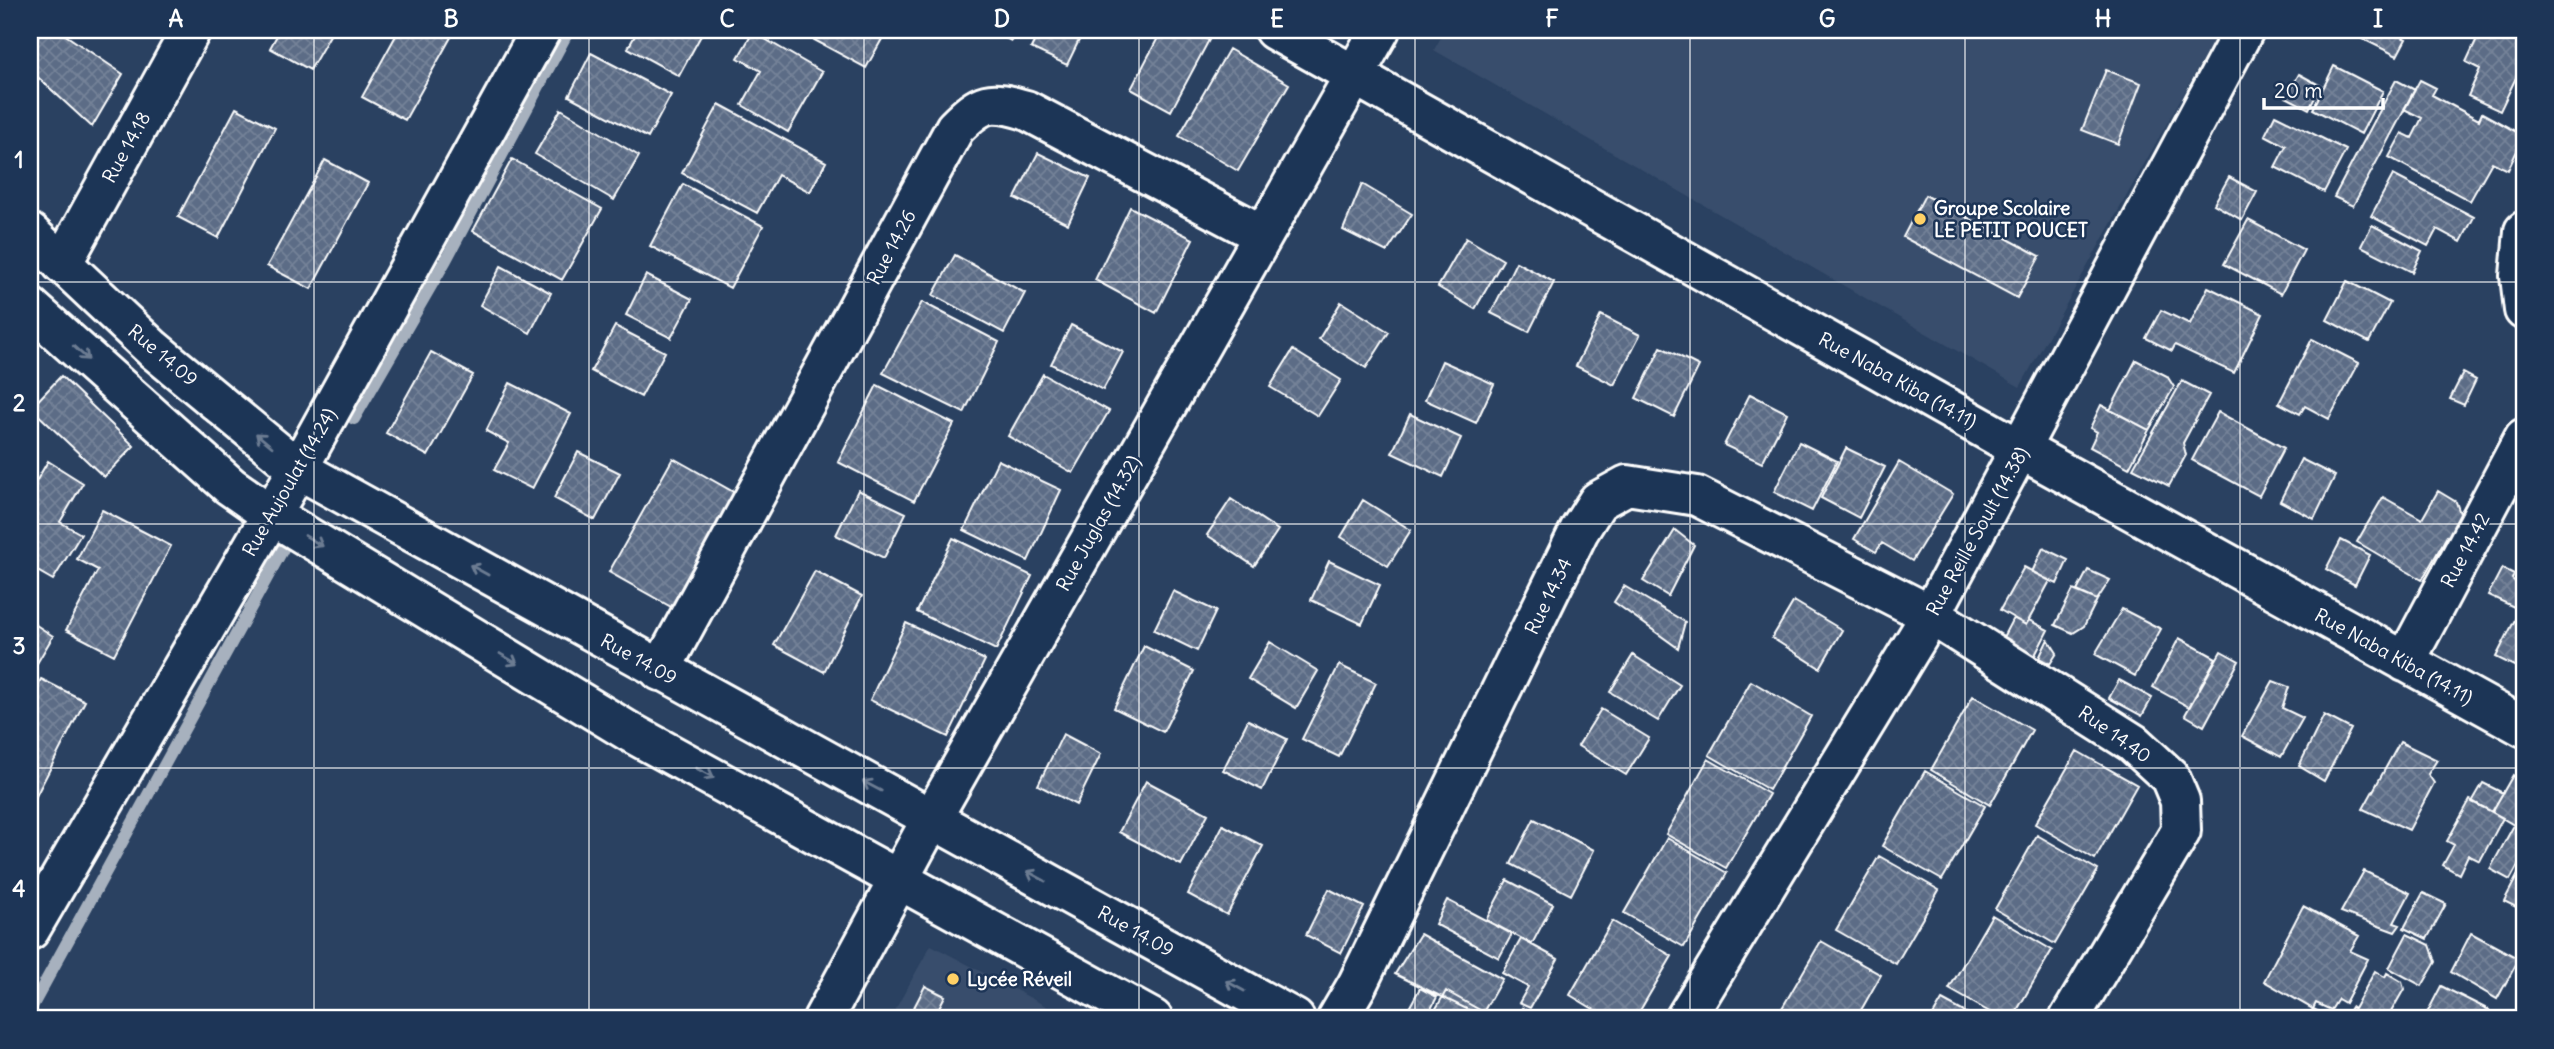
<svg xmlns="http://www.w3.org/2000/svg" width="2554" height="1049" font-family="Delius,sans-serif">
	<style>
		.built { fill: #394e6c }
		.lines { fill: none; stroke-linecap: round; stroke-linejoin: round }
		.stream { stroke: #a7b1be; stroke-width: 12 }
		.building { fill: url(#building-cross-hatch); stroke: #fff; stroke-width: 2 }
		.minor-casing { stroke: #fff; stroke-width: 44 }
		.tertiary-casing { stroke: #fff; stroke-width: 44 }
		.minor { stroke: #1d3557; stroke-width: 38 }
		.tertiary { stroke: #1d3557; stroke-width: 38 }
		.oneway { stroke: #6c7c92 }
		.grid { fill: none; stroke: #fff; stroke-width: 2; stroke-opacity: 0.55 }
		.poi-dot { fill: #ffd166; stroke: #1d3557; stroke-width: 2.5 }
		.labels { text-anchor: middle; stroke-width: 5; stroke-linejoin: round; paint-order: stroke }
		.street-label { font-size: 19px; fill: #fff; stroke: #1d3557 }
		.poi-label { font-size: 19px; font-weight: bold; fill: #fff; stroke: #1d3557; text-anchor: start }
		.neatline { fill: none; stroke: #fff; stroke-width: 2.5 }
		.grid-label { font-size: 23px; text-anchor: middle; font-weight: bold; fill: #fff }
	</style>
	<defs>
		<pattern id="building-cross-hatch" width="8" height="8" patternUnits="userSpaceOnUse" patternTransform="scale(1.75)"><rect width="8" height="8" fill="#5b6c86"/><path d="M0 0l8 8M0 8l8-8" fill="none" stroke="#748298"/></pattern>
	</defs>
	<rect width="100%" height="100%" fill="#2a4161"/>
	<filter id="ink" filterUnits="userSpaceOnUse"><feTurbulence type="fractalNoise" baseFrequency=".0143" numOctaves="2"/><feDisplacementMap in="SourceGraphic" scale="14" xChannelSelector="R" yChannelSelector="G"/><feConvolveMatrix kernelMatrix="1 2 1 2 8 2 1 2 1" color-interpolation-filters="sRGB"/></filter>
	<g filter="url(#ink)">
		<path class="built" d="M 1445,30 L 2219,30 L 2020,387 L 1434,50 Z
			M 931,945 L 1070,1019 L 890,1019 Z"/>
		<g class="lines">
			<path class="stream" d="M 354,419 L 446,260 L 569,30
				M 30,1010 L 290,536"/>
		</g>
		<path class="building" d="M 41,30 L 58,30 L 123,74 L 92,127 L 30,70 L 30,51 Z
			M 280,30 L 333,30 L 310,70 L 270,48 Z
			M 399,30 L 455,30 L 405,120 L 362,97 Z
			M 638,30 L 704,30 L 679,76 L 628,48 Z
			M 796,30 L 887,30 L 866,68 Z
			M 990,30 L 1017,30 L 1011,41 Z
			M 1040,30 L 1084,30 L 1067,65 L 1031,48 Z
			M 1162,30 L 1187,30 L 1209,40 L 1171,111 L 1131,89 Z
			M 2352,30 L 2387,30 L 2406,39 L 2397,56 L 2351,33 Z
			M 2481,30 L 2494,30 L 2524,44 L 2524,61 L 2500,111 L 2468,96 L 2480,69 L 2466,62 Z
			M 753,32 L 822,72 L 788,132 L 742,105 L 761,71 L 738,58 Z
			M 1229,49 L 1289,84 L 1238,171 L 1179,136 Z
			M 591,53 L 671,95 L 648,138 L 569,96 Z
			M 2334,66 L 2383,91 L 2361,134 L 2313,109 Z
			M 2106,70 L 2141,83 L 2118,144 L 2082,130 Z
			M 2299,74 L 2321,86 L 2309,109 L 2286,97 Z
			M 2396,80 L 2415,90 L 2353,206 L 2334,197 Z
			M 2420,80 L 2436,88 L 2432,95 L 2479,120 L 2482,113 L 2524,136 L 2508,170 L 2492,162 L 2470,201 L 2389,157 L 2402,133 L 2412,138 L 2422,118 L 2404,109 Z
			M 719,104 L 826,162 L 810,192 L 778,175 L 757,213 L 682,173 Z
			M 236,108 L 275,128 L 218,238 L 178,217 Z
			M 561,109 L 639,156 L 614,200 L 535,154 Z
			M 2275,115 L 2346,150 L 2324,192 L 2275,167 L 2286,146 L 2265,135 Z
			M 1038,153 L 1090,178 L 1068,224 L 1015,198 Z
			M 512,159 L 602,209 L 562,280 L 473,231 Z
			M 325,160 L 368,183 L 311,289 L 267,266 Z
			M 2393,175 L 2474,217 L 2461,242 L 2437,229 L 2428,246 L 2371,216 Z
			M 2229,177 L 2257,192 L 2242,220 L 2214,204 Z
			M 683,184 L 763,226 L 730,288 L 650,246 Z
			M 1362,184 L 1412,214 L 1387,252 L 1343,230 Z
			M 1925,195 L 2040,256 L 2017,298 L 1903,237 Z
			M 1130,207 L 1193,239 L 1156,313 L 1095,280 Z
			M 2248,220 L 2304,250 L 2281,294 L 2224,264 Z
			M 2372,225 L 2422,251 L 2412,272 L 2361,246 Z
			M 1466,238 L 1503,260 L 1475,309 L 1438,287 Z
			M 955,255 L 1025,293 L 1004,333 L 933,295 Z
			M 1516,262 L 1554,282 L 1529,332 L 1491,313 Z
			M 501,266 L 551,293 L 530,333 L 480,305 Z
			M 646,275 L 692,299 L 671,338 L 626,315 Z
			M 2347,281 L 2390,303 L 2369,342 L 2327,320 Z
			M 2208,287 L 2263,314 L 2234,373 L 2175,345 L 2172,351 L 2146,338 L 2161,310 L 2190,324 Z
			M 922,302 L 999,342 L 964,413 L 883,373 Z
			M 1341,302 L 1389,332 L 1366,368 L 1319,339 Z
			M 1601,315 L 1640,335 L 1614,385 L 1576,366 Z
			M 1071,325 L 1123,352 L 1103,390 L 1051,364 Z
			M 615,326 L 665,352 L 641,397 L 591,371 Z
			M 2312,339 L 2359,363 L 2329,419 L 2305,406 L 2300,414 L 2279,403 Z
			M 1661,347 L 1699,366 L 1674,417 L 1636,398 Z
			M 1293,350 L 1341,380 L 1318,416 L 1270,387 Z
			M 431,352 L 473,375 L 428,456 L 386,433 Z
			M 2136,360 L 2167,376 L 2174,387 L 2149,430 L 2110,410 Z
			M 1442,361 L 1494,384 L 1476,423 L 1425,400 Z
			M 2463,373 L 2476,380 L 2464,405 L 2450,399 Z
			M 1043,374 L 1109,411 L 1073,473 L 1008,436 Z
			M 61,376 L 134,446 L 104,477 L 31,408 Z
			M 2182,381 L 2209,395 L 2183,443 L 2186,455 L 2169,486 L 2133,468 Z
			M 510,383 L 571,414 L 532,489 L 494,470 L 509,443 L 486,431 Z
			M 877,385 L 954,424 L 914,501 L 838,462 Z
			M 1750,394 L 1787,413 L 1762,463 L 1724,445 Z
			M 2101,405 L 2149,430 L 2129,468 L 2090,447 L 2097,432 L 2090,428 Z
			M 2218,412 L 2284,448 L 2259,496 L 2192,460 Z
			M 1410,414 L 1461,438 L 1443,477 L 1392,453 Z
			M 1799,442 L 1837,461 L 1812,511 L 1774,492 Z
			M 1846,448 L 1885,467 L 1859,518 L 1821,498 Z
			M 578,452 L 620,473 L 595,520 L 554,498 Z
			M 673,458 L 744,498 L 680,612 L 609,572 Z
			M 2301,459 L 2335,476 L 2314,519 L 2280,501 Z
			M 998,460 L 1061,490 L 1028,561 L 964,530 Z
			M 48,461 L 83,483 L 60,522 L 81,534 L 53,580 L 32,568 L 30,572 L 30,492 Z
			M 1899,462 L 1953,494 L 1912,561 L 1882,543 L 1876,552 L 1854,539 Z
			M 858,490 L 906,513 L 884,558 L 836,535 Z
			M 2438,491 L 2456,502 L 2462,519 L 2451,537 L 2447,536 L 2422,580 L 2357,542 L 2383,497 L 2422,519 Z
			M 1231,499 L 1278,530 L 1254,566 L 1207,535 Z
			M 1363,500 L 1411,530 L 1388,566 L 1341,537 Z
			M 102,510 L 171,546 L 114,655 L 66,630 L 98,570 L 77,559 Z
			M 1675,530 L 1694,545 L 1668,596 L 1643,581 Z
			M 953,538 L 1032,576 L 996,650 L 917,612 Z
			M 2341,540 L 2370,555 L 2355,585 L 2326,569 Z
			M 2043,548 L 2068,560 L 2057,584 L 2032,572 Z
			M 1329,561 L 1380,585 L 1362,624 L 1311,600 Z
			M 2024,567 L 2050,581 L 2026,625 L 2000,610 Z
			M 2502,568 L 2514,574 L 2512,579 L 2524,589 L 2514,607 L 2488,595 Z
			M 2088,570 L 2110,580 L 2097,600 L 2077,591 Z
			M 815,571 L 862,596 L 824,672 L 774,645 Z
			M 1624,586 L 1685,622 L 1678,648 L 1614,602 Z
			M 2073,590 L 2097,600 L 2084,626 L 2073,633 L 2055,625 Z
			M 1173,591 L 1216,611 L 1197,651 L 1154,630 Z
			M 1794,601 L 1842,630 L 1820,668 L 1772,638 Z
			M 2524,602 L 2524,671 L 2496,657 Z
			M 2122,609 L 2161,629 L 2135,676 L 2095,654 Z
			M 2013,618 L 2026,625 L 2029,620 L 2048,630 L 2034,657 L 2002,639 Z
			M 30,621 L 53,636 L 36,665 L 30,662 Z
			M 906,623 L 985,660 L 948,737 L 870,700 Z
			M 2179,638 L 2216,658 L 2189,707 L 2153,687 Z
			M 2048,639 L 2057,653 L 2050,664 L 2039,658 Z
			M 1270,642 L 1318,671 L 1296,708 L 1248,679 Z
			M 1144,646 L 1194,671 L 1163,732 L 1114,708 Z
			M 2221,651 L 2239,661 L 2204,726 L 2185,715 Z
			M 1633,655 L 1680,685 L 1658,721 L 1610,692 Z
			M 1339,665 L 1376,683 L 1339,757 L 1302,739 Z
			M 41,679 L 85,701 L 34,800 L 30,798 L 30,700 Z
			M 2119,680 L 2152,698 L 2142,716 L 2109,698 Z
			M 1751,681 L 1811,716 L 1769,790 L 1709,755 Z
			M 2273,681 L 2289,687 L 2282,708 L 2303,718 L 2281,757 L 2242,736 Z
			M 1973,696 L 2032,730 L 1990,805 L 1931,770 Z
			M 1601,709 L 1649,738 L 1626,775 L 1578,746 Z
			M 2324,715 L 2351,729 L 2324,781 L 2299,766 Z
			M 1248,720 L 1287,739 L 1262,790 L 1223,770 Z
			M 1063,734 L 1101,754 L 1076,805 L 1038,785 Z
			M 2400,742 L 2437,760 L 2428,774 L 2434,783 L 2409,830 L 2363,809 Z
			M 2077,751 L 2137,785 L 2095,859 L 2035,824 Z
			M 1708,759 L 1769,794 L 1726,868 L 1666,834 Z
			M 1925,771 L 1985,806 L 1942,880 L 1882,846 Z
			M 2513,775 L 2524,782 L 2524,807 L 2514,825 L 2492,812 Z
			M 1146,781 L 1208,814 L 1181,865 L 1119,832 Z
			M 2483,783 L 2503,793 L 2492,812 L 2472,802 Z
			M 2470,800 L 2503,818 L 2480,861 L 2468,855 L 2459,874 L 2443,865 L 2454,845 L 2447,841 Z
			M 2524,807 L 2524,854 L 2510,880 L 2490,869 Z
			M 1534,819 L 1594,850 L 1571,895 L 1511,864 Z
			M 1223,825 L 1263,846 L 1227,915 L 1188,894 Z
			M 2037,835 L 2098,870 L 2055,944 L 1995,909 Z
			M 1667,838 L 1727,873 L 1684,947 L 1624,913 Z
			M 1879,856 L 1939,890 L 1896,964 L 1836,930 Z
			M 2524,863 L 2524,911 L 2504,901 Z
			M 2364,871 L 2410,893 L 2394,923 L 2400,925 L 2395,932 L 2341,912 Z
			M 1507,880 L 1553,904 L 1532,944 L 1486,920 Z
			M 1329,889 L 1364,907 L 1341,953 L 1306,935 Z
			M 2423,893 L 2446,904 L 2427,939 L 2404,928 Z
			M 1447,900 L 1512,934 L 1499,958 L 1435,924 Z
			M 2303,906 L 2359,936 L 2350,951 L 2368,959 L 2345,1003 L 2338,999 L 2331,1010 L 2316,1003 L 2313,1009 L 2264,981 Z
			M 1992,915 L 2052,950 L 2012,1019 L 2002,1019 L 1949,989 Z
			M 1612,921 L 1672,956 L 1635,1019 L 1610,1019 L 1570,995 Z
			M 2471,933 L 2519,959 L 2497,999 L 2451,972 Z
			M 1420,934 L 1502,979 L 1481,1016 L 1395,974 Z
			M 2407,934 L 2430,945 L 2436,962 L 2422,986 L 2389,968 Z
			M 1521,939 L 1558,959 L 1530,1008 L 1519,1003 L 1528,987 L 1502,973 Z
			M 1821,941 L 1881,975 L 1856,1019 L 1786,1019 L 1778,1015 Z
			M 2375,971 L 2385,977 L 2387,973 L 2402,982 L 2404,989 L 2387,1019 L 2344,1019 L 2351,1007 L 2354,1009 Z
			M 925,986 L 945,996 L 933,1019 L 908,1019 Z
			M 2441,986 L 2489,1010 L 2484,1019 L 2424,1019 Z
			M 1420,988 L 1437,997 L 1426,1019 L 1403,1019 Z
			M 1446,991 L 1492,1017 L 1491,1019 L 1430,1019 Z
			M 1942,1000 L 1977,1019 L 1931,1019 Z
			M 1522,1008 L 1537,1016 L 1536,1019 L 1515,1019 Z
			M 2313,1009 L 2328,1016 L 2326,1019 L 2307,1019 Z"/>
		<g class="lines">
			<defs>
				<path id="minor" d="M 1274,30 L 2022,450 L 2524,727
					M 2524,231 L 2520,276 L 2524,310
					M 62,264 L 191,30
					M 2405,662 L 2524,438
					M 660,671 L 955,128 C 982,101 989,99 1026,110 L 1261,234
					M 30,930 L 298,469 L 541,30
					M 823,1019 L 932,818 L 1380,30
					M 1337,1019 L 1357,985 L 1579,531 L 1598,501 L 1627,485 L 1697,496 L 1931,615 L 2133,743 L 2170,777 L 2180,801 L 2181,831 L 2069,1019
					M 1685,1019 L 1931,615 L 2244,30"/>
				<path id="tertiary" d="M 30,233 L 153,349 L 298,469 L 1295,1019
					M 30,307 L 230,486 L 270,514 L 628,731 L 1153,1019"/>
			</defs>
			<use href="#minor" class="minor-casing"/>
			<use href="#tertiary" class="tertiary-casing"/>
			<use href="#minor" class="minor"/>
			<use href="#tertiary" class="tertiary"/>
		</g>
		<defs><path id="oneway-shaft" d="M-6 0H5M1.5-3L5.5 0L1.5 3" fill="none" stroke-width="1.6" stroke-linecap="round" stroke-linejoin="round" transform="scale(1.75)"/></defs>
		<g class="oneway">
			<use href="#oneway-shaft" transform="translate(81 353) rotate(42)"/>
			<use href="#oneway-shaft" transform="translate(264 440) rotate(-140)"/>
			<use href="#oneway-shaft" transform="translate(314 541) rotate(31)"/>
			<use href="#oneway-shaft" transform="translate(479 570) rotate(-151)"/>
			<use href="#oneway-shaft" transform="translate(509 659) rotate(31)"/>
			<use href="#oneway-shaft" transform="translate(705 773) rotate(28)"/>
			<use href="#oneway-shaft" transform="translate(872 786) rotate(-152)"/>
			<use href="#oneway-shaft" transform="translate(1036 876) rotate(-151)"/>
			<use href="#oneway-shaft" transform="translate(1235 986) rotate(-151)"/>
		</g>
	</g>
	<path class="grid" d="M 314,30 L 314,1019M 589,30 L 589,1019M 864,30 L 864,1019M 1139,30 L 1139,1019M 1415,30 L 1415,1019M 1690,30 L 1690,1019M 1965,30 L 1965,1019M 2240,30 L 2240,1019M 30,282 L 2524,282M 30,524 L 2524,524M 30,768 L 2524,768"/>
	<g class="poi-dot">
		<circle cx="1920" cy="219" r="7"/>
		<circle cx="953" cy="979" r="7"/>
	</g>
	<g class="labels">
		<g class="street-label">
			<text transform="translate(126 147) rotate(-61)" y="7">Rue 14.18</text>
			<text transform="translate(891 247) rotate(-62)" y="7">Rue 14.26</text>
			<text transform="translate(163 355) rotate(40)" y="7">Rue 14.09</text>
			<text transform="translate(1898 380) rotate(29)" y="7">Rue Naba Kiba (14.11)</text>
			<text transform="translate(289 482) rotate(-60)" y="7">Rue Aujoulat (14.24)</text>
			<text transform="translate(1098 523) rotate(-61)" y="7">Rue Juglas (14.32)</text>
			<text transform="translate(1977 531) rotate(-61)" y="7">Rue Reille Soult (14.38)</text>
			<text transform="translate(2465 550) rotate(-62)" y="7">Rue 14.42</text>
			<text transform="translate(1548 596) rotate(-64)" y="7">Rue 14.34</text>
			<text transform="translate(2394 656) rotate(29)" y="7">Rue Naba Kiba (14.11)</text>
			<text transform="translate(639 659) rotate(29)" y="7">Rue 14.09</text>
			<text transform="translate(2115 734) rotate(35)" y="7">Rue 14.40</text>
			<text transform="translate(1136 931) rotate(29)" y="7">Rue 14.09</text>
		</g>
		<g class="poi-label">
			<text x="1934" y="215">Groupe Scolaire<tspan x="1934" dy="22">LE PETIT POUCET</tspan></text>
			<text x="967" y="986">Lycée Réveil</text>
		</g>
	</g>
	<rect width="2554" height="1049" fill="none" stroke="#1d3557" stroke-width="77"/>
	<path d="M2264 98v10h119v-10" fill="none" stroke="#ffffff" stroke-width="3.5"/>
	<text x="2274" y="98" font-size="21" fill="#ffffff" stroke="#1d3557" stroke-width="5" paint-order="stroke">20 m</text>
	<rect x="38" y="38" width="2478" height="972" class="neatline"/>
	<g class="grid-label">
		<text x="176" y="27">A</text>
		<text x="451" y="27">B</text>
		<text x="727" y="27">C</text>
		<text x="1002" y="27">D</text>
		<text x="1277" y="27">E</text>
		<text x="1552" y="27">F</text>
		<text x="1827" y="27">G</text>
		<text x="2103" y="27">H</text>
		<text x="2378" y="27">I</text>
		<text x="19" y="168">1</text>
		<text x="19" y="411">2</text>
		<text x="19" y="654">3</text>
		<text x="19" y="897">4</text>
	</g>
</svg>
